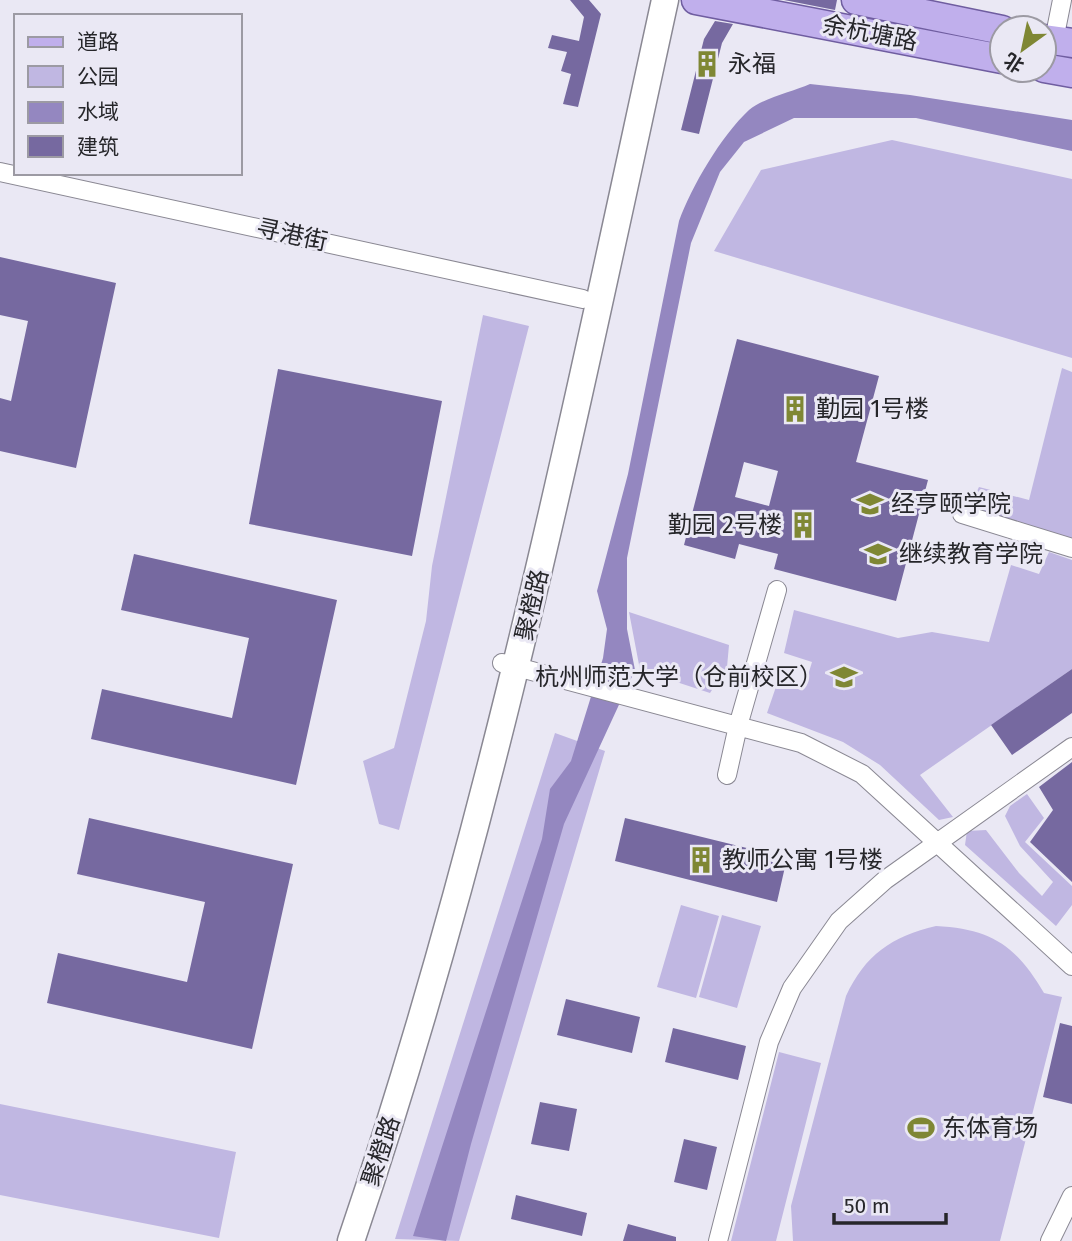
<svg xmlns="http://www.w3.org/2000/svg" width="1072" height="1241" font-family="'Fira Sans','Noto Sans SC',sans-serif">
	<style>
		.green { fill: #c0b7e2 }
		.water { fill: #9487c0 }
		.building { fill: #7669a0; fill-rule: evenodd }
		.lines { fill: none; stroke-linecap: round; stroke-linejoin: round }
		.street-casing { stroke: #8a8893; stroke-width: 20 }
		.secondary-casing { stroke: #8a8893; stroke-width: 29 }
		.primary-casing { stroke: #6f5da0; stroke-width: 31 }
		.street { stroke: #fff; stroke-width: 18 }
		.secondary { stroke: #fff; stroke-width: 26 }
		.primary { stroke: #c0afec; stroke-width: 28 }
		.labels { text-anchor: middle; stroke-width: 6; stroke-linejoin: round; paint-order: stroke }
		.street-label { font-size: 24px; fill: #26262a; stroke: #eae8f4 }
		.poi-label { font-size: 24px; fill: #26262a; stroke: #eae8f4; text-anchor: start }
	</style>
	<rect width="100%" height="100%" fill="#eae8f4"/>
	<path class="green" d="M 892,140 L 1072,179 L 1072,358 L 714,251 L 761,170 Z
		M 483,315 L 529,326 L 399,830 L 379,824 L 363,761 L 394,748 L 426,621 L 432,566 Z
		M 1062,368 L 1072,372 L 1072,541 L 980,512 L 974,497 L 979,487 L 1029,500 Z
		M 1049,552 L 1072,560 L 1072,669 L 920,775 L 953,817 L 939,820 L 880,765 L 843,742 L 767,713 L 779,678 L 805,685 L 812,662 L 784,653 L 794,610 L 898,638 L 932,632 L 989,642 L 1011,565 L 1039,574 Z
		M 629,612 L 729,645 L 727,667 L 710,693 L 640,670 Z
		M 555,733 L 605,751 L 459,1241 L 395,1239 Z
		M 1027,794 L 1044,818 L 1025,842 L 1072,886 L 1072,905 L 1056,926 L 965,845 L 967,831 L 986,830 L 1019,873 L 1042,896 L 1053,882 L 1020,846 L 1005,816 L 1010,806 Z
		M 681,905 L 719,916 L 696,998 L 657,987 Z
		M 722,915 L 761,926 L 737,1008 L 699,997 Z
		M 936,926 C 991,929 1016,945 1044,993 L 1062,997 L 1000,1241 L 793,1241 L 791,1206 L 846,996 C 865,955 892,936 936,926 Z
		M 779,1052 L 821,1063 L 776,1241 L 731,1241 Z
		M 0,1104 L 236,1152 L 219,1238 L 0,1195 Z"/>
	<path class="water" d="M 810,84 L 910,95 L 1072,120 L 1072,151 L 916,118 L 794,118 L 744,142 L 720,172 L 691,243 L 627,558 L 627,629 L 635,670 L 564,824 L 471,1144 L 446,1241 L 413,1236 L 542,839 L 550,789 L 571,761 L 603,658 L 607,629 L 597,591 L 628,474 L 679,221 C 692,186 721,136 749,110 C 763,98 792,92 810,84 Z"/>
	<path class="building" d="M 570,0 L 589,0 L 601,14 L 578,107 L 563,104 L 571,74 L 561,71 L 567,52 L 548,48 L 552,35 L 579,41 L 584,17 Z
		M 784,0 L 837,0 L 835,10 Z
		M 715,21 L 733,24 L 722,43 L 699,134 L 681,130 L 704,39 Z
		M 0,257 L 116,283 L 76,468 L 0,451 L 0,398 L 11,401 L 28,321 L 0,315 Z
		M 737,339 L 879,376 L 856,462 L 928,480 L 896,601 L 774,569 L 778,554 L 739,544 L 735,559 L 684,545 ZM 744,462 L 778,471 L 769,506 L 735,497 Z
		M 278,369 L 442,401 L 412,556 L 249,524 Z
		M 134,554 L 337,600 L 296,785 L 91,739 L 102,689 L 232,718 L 249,638 L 121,610 Z
		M 1072,669 L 1072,713 L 1012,755 L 991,725 Z
		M 1072,762 L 1072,882 L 1030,842 L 1053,810 L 1039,787 Z
		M 89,818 L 293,864 L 252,1049 L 47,1003 L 58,953 L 187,982 L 205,902 L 77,874 Z
		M 625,818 L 787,858 L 777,902 L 615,861 Z
		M 566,999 L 640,1017 L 632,1053 L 557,1035 Z
		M 1060,1023 L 1072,1026 L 1072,1104 L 1043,1097 Z
		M 673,1028 L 746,1046 L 738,1080 L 665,1062 Z
		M 540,1102 L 577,1109 L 569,1151 L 531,1144 Z
		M 684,1139 L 717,1147 L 707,1190 L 674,1182 Z
		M 516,1195 L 587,1213 L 582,1236 L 511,1219 Z
		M 628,1224 L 676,1237 L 676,1241 L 623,1241 Z"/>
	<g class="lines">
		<defs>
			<path id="street" d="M 1054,40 L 1062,0
				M 0,172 L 583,299
				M 962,514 L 1072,548
				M 502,663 L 801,743 L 862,774 L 1072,966
				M 727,775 L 738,726 L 777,590
				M 718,1241 L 769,1042 L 792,988 L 839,921 L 885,880 L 1072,747
				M 1050,1241 L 1072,1196"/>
			<path id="secondary" d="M 351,1241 C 489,836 574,417 665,0"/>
			<path id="primary" d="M 696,0 L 1002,59
				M 856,0 L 1002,30
				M 1044,39 L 1072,43
				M 1044,68 L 1072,73"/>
		</defs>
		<use href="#street" class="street-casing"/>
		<use href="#secondary" class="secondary-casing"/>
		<use href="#primary" class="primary-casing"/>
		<use href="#street" class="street"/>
		<use href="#secondary" class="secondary"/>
		<use href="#primary" class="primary"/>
	</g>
	<defs>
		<symbol id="building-bare" viewBox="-9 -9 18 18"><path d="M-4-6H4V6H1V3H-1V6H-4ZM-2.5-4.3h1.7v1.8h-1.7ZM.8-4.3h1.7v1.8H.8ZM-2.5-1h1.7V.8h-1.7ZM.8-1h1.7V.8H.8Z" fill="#7f8734" stroke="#eae8f4" stroke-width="2.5" paint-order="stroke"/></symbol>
		<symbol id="university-bare" viewBox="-9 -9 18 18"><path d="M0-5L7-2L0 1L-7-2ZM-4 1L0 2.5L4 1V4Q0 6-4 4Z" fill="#7f8734" stroke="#eae8f4" stroke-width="2.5" paint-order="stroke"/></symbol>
		<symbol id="stadium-bare" viewBox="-9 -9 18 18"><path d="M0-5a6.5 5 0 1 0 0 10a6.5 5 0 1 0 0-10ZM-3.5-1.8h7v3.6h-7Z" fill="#7f8734" stroke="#eae8f4" stroke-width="2.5" paint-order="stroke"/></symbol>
	</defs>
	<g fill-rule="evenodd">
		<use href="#building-bare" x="688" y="45" width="38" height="38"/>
		<use href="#building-bare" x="776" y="390" width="38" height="38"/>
		<use href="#university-bare" x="851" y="485" width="38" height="38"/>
		<use href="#building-bare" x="784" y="506" width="38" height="38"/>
		<use href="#university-bare" x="859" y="535" width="38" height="38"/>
		<use href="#university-bare" x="825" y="658" width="38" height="38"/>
		<use href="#building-bare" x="682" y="841" width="38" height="38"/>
		<use href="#stadium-bare" x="902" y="1109" width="38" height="38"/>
	</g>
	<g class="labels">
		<g class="street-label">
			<text transform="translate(870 33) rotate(11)" y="8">余杭塘路</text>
			<text transform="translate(292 235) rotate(12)" y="8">寻港街</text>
			<text transform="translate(532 605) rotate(-77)" y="8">聚橙路</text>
			<text transform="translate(381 1151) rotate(-72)" y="8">聚橙路</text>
		</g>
		<g class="poi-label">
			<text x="728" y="72">永福</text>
			<text x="816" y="417">勤园 1号楼</text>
			<text x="891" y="512">经亨颐学院</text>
			<text x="782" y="533" text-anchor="end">勤园 2号楼</text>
			<text x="899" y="562">继续教育学院</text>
			<text x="823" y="685" text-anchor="end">杭州师范大学（仓前校区）</text>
			<text x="722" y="868">教师公寓 1号楼</text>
			<text x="942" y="1136">东体育场</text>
		</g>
	</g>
	<rect x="14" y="14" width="228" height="161" fill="#eae8f4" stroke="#9c9aa3" stroke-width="2"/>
	<rect x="28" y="37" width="35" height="10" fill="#c0afec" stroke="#9c9aa3" stroke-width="2"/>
	<text x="77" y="49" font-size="21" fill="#26262a">道路</text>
	<rect x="28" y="66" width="35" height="21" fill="#c0b7e2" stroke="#9c9aa3" stroke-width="2"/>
	<text x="77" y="84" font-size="21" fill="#26262a">公园</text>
	<rect x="28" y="102" width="35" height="21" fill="#9487c0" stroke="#9c9aa3" stroke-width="2"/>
	<text x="77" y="119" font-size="21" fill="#26262a">水域</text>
	<rect x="28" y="136" width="35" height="21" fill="#7669a0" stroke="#9c9aa3" stroke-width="2"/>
	<text x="77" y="154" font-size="21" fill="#26262a">建筑</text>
	<g transform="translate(1023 49) rotate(213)"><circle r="33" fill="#eae8f4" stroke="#9c9aa3" stroke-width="2"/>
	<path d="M0-5L12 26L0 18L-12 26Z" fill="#7f8734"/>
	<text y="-10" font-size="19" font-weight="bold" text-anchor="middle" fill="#26262a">北</text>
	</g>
	<path d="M834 1213v10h112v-10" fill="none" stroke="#26262a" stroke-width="3.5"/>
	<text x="844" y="1213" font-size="21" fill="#26262a" stroke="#eae8f4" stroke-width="5" paint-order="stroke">50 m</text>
</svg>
